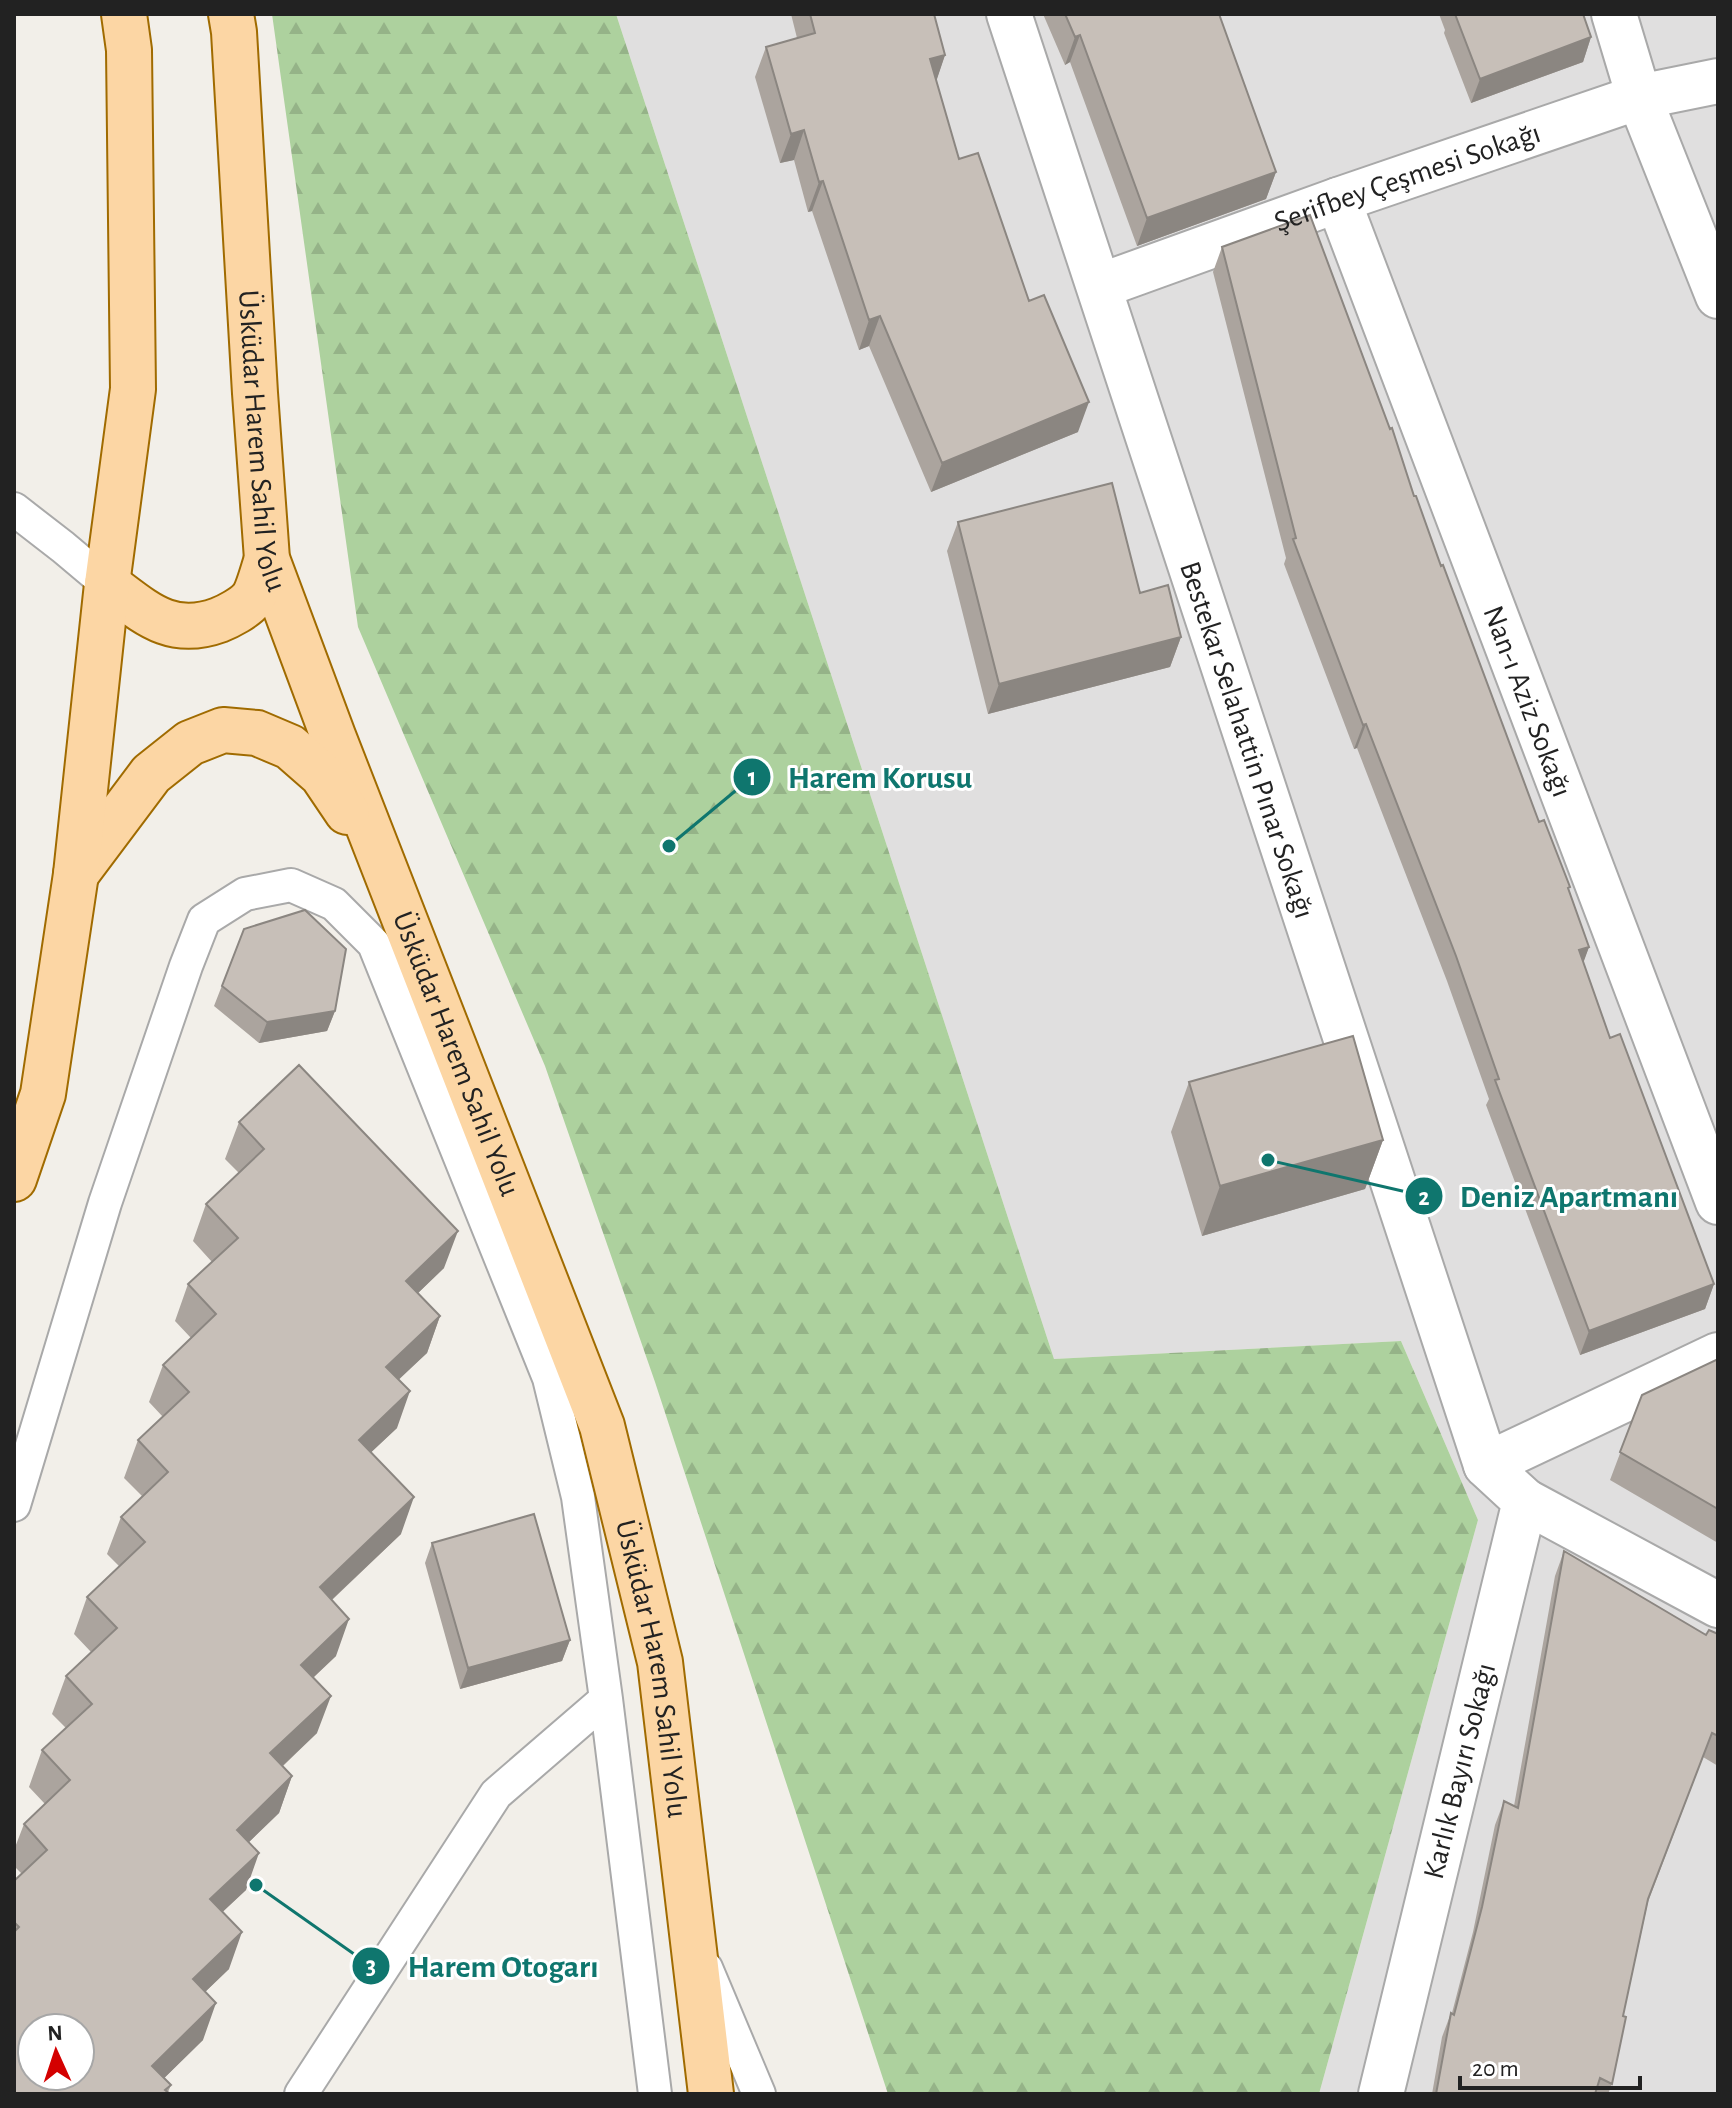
<svg xmlns="http://www.w3.org/2000/svg" width="1732" height="2108" font-family="'Alegreya Sans',sans-serif">
	<style>
		.residential { fill: #e0dfdf }
		.forest { fill: url(#forest-firs) }
		.lines { fill: none; stroke-linecap: round; stroke-linejoin: round }
		.lane-casing { stroke: #a9a9a9; stroke-width: 36 }
		.street-casing { stroke: #a9a9a9; stroke-width: 48 }
		.primary-casing { stroke: #a06b00; stroke-width: 48 }
		.lane { stroke: #fff; stroke-width: 32 }
		.street { stroke: #fff; stroke-width: 44 }
		.primary { stroke: #fcd6a4; stroke-width: 44 }
		.wall { fill: #aba49e }
		.shaded-wall { fill: #8b8681 }
		.building { fill: #c7bfb8; stroke: #8b8681; stroke-width: 2; fill-rule: evenodd }
		.labels { text-anchor: middle; stroke-width: 6; stroke-linejoin: round; paint-order: stroke }
		.street-label { font-size: 30px; fill: #222; stroke: #fff }
		.leader { fill: none; stroke: #0f766e; stroke-width: 3 }
		.callout-dot { fill: #0f766e; stroke: #fff; stroke-width: 3 }
		.mark-label { font-size: 24px; text-anchor: middle; font-weight: bold; fill: #fff }
		.callout-label { font-size: 32px; text-anchor: middle; font-weight: bold; fill: #0f766e; stroke: #fff; stroke-width: 6; stroke-linejoin: round; paint-order: stroke }
	</style>
	<defs>
		<pattern id="forest-firs" width="22" height="20" patternUnits="userSpaceOnUse" patternTransform="scale(2)"><rect width="22" height="20" fill="#add19e"/><path d="M5 1l3.5 6h-7zM16 11l3.5 6h-7z" fill="#95b388"/></pattern>
	</defs>
	<rect width="100%" height="100%" fill="#f2efe9"/>
	<path class="residential" d="M 616,14 L 1718,14 L 1718,2094 L 1319,2094 L 1478,1520 L 1401,1341 L 1054,1359 Z"/>
	<path class="forest" d="M 272,14 L 616,14 L 1054,1359 L 1401,1341 L 1478,1520 L 1319,2094 L 888,2094 L 655,1382 L 545,1066 L 358,627 Z"/>
	<g class="lines">
		<defs>
			<path id="lane" d="M 14,509 L 63,547 L 107,584
				M 14,1505 L 105,1203 L 186,966 L 204,920 L 245,894 L 291,885 L 334,904 L 374,944 L 549,1378 L 578,1497 L 606,1699 L 655,2094
				M 706,1968 L 759,2094
				M 301,2094 L 496,1794 L 606,1699"/>
			<g id="street">
				<path id="s1" d="M 1009,14 L 1486,1465 L 1525,1501 L 1381,2094"/>
				<path d="M 1614,14 L 1639,97 L 1718,296"/>
				<path id="s2" d="M 1338,200 L 1718,1202"/>
				<path id="s3" d="M 1100,286 L 1338,200 L 1639,97 L 1718,81"/>
				<path d="M 1486,1465 L 1718,1355"/>
				<path d="M 1525,1501 L 1718,1605"/>
			</g>
			<g id="primary">
				<path id="s4" d="M 231,14 L 234,32 L 255,393 L 267,559 L 333,736 L 602,1426 L 660,1662 L 711,2094"/>
				<path d="M 107,584 C 145,612 170,638 219,620 C 229,616 244,608 251,600 C 258,592 263,570 267,559"/>
				<path d="M 76,874 L 151,774 L 190,743 L 223,730 L 257,733 L 290,747 L 322,775 L 347,812"/>
				<path d="M 14,1179 L 43,1094 L 76,874 L 107,584 L 133,389 L 129,50 L 124,14"/>
			</g>
		</defs>
		<use href="#lane" class="lane-casing"/>
		<use href="#street" class="street-casing"/>
		<use href="#primary" class="primary-casing"/>
		<use href="#lane" class="lane"/>
		<use href="#street" class="street"/>
		<use href="#primary" class="primary"/>
	</g>
	<path class="wall" d="M 791,14 L 934,14 L 945,55 L 936,81 L 959,159 L 1029,301 L 1078,432 L 931,492 L 869,346 L 859,350 L 812,211 L 808,212 L 794,160 L 780,163 L 755,77 L 766,47 L 797,38 Z
		M 1043,14 L 1219,14 L 1276,172 L 1266,199 L 1137,246 L 1070,62 L 1065,65 Z
		M 1439,14 L 1583,14 L 1591,37 L 1583,62 L 1471,103 L 1444,33 L 1445,30 Z
		M 1222,247 L 1414,496 L 1539,822 L 1569,890 L 1589,947 L 1583,962 L 1610,1038 L 1714,1284 L 1705,1309 L 1580,1355 L 1486,1105 L 1489,1099 L 1447,981 L 1357,748 L 1354,749 L 1284,564 L 1286,558 L 1213,272 Z
		M 958,522 L 1140,593 L 1181,637 L 1170,667 L 988,714 L 947,551 Z
		M 244,929 L 335,1011 L 327,1031 L 259,1043 L 214,1006 Z
		M 1189,1082 L 1383,1140 L 1365,1189 L 1202,1236 L 1171,1132 Z
		M 239,1122 L 444,1268 L 418,1293 L 440,1316 L 427,1353 L 398,1379 L 397,1428 L 371,1452 L 401,1534 L 332,1600 L 336,1656 L 313,1678 L 317,1733 L 283,1766 L 292,1776 L 279,1813 L 249,1842 L 246,1890 L 222,1912 L 229,1969 L 205,1992 L 203,2040 L 164,2078 L 171,2085 L 168,2092 L 14,2094 L 14,1881 L 22,1874 L 14,1866 L 14,1850 L 24,1824 L 45,1804 L 29,1787 L 42,1750 L 66,1728 L 52,1714 L 66,1676 L 91,1652 L 74,1634 L 87,1597 L 119,1566 L 107,1554 L 121,1517 L 142,1496 L 124,1478 L 138,1440 L 163,1417 L 149,1402 L 163,1365 L 191,1338 L 175,1321 L 188,1284 L 212,1262 L 193,1241 L 206,1204 L 239,1173 L 225,1159 Z
		M 1718,1359 L 1718,1543 L 1610,1480 L 1642,1395 Z
		M 432,1543 L 570,1640 L 562,1661 L 460,1689 L 425,1563 Z
		M 1564,1551 L 1706,1635 L 1718,1634 L 1718,1766 L 1703,1757 L 1648,1902 L 1623,2016 L 1612,2084 L 1608,2094 L 1432,2094 L 1442,2037 L 1451,2013 L 1452,2013 L 1473,1932 L 1495,1825 L 1504,1801 L 1514,1806 L 1555,1576 Z"/>
	<path class="shaded-wall" d="M 1080,35 L 1070,62 L 1065,65 L 1075,37 Z
		M 1591,37 L 1583,62 L 1471,103 L 1480,79 Z
		M 945,55 L 935,85 L 930,59 Z
		M 804,130 L 794,160 L 780,163 L 791,134 Z
		M 1276,172 L 1266,199 L 1137,246 L 1147,218 Z
		M 823,181 L 812,211 L 808,212 L 819,182 Z
		M 880,316 L 869,346 L 859,350 L 869,320 Z
		M 1089,402 L 1078,432 L 931,492 L 942,463 Z
		M 1181,637 L 1170,667 L 988,714 L 999,684 Z
		M 1366,724 L 1357,748 L 1354,749 L 1363,725 Z
		M 1589,947 L 1580,972 L 1579,950 Z
		M 335,1011 L 327,1031 L 259,1043 L 267,1022 Z
		M 1383,1140 L 1365,1189 L 1202,1236 L 1220,1186 Z
		M 458,1231 L 444,1268 L 392,1318 L 406,1281 Z
		M 1714,1284 L 1705,1309 L 1580,1355 L 1589,1331 Z
		M 440,1316 L 427,1353 L 373,1404 L 386,1367 Z
		M 410,1391 L 397,1428 L 345,1477 L 359,1440 Z
		M 414,1497 L 401,1534 L 306,1624 L 320,1587 Z
		M 349,1619 L 336,1656 L 287,1702 L 301,1665 Z
		M 570,1640 L 562,1661 L 460,1689 L 468,1668 Z
		M 331,1696 L 317,1733 L 257,1790 L 270,1753 Z
		M 292,1776 L 279,1813 L 223,1867 L 237,1830 Z
		M 259,1853 L 246,1890 L 197,1936 L 210,1899 Z
		M 242,1932 L 229,1969 L 180,2016 L 193,1979 Z
		M 216,2003 L 203,2040 L 148,2094 L 152,2066 Z"/>
	<path class="building" d="M 810,14 L 934,14 L 945,55 L 930,59 L 959,159 L 978,153 L 1029,301 L 1044,295 L 1089,402 L 942,463 L 880,316 L 869,320 L 823,181 L 819,182 L 804,130 L 791,134 L 766,47 L 815,33 Z
		M 1065,14 L 1219,14 L 1276,172 L 1147,218 L 1080,35 L 1075,37 Z
		M 1455,14 L 1583,14 L 1591,37 L 1480,79 Z
		M 1310,215 L 1390,429 L 1392,428 L 1414,496 L 1416,496 L 1441,566 L 1443,565 L 1539,822 L 1544,820 L 1570,887 L 1568,888 L 1589,947 L 1579,950 L 1610,1038 L 1620,1034 L 1714,1284 L 1589,1331 L 1495,1080 L 1499,1079 L 1456,956 L 1366,724 L 1363,725 L 1293,539 L 1296,538 L 1222,247 Z
		M 1112,483 L 1140,593 L 1168,585 L 1181,637 L 999,684 L 958,522 Z
		M 305,910 L 346,949 L 335,1011 L 267,1022 L 222,986 L 244,929 Z
		M 1353,1036 L 1383,1140 L 1220,1186 L 1189,1082 Z
		M 299,1065 L 458,1231 L 406,1281 L 440,1316 L 386,1367 L 410,1391 L 359,1440 L 414,1497 L 320,1587 L 349,1619 L 301,1665 L 331,1696 L 270,1753 L 292,1776 L 237,1830 L 259,1853 L 210,1899 L 242,1932 L 193,1979 L 216,2003 L 152,2066 L 171,2085 L 165,2090 L 170,2094 L 14,2094 L 14,1932 L 19,1927 L 14,1922 L 14,1881 L 47,1850 L 24,1824 L 70,1780 L 42,1750 L 92,1704 L 66,1676 L 117,1628 L 87,1597 L 145,1542 L 121,1517 L 168,1472 L 138,1440 L 189,1392 L 163,1365 L 216,1314 L 188,1284 L 238,1238 L 206,1204 L 264,1149 L 239,1122 ZM 32,2028 L 80,2028 L 80,2076 L 32,2076 Z
		M 1718,1359 L 1718,1509 L 1620,1452 L 1642,1395 Z
		M 534,1514 L 570,1640 L 468,1668 L 432,1543 Z
		M 1564,1551 L 1706,1635 L 1709,1630 L 1718,1634 L 1718,1736 L 1712,1733 L 1648,1899 L 1623,2016 L 1626,2017 L 1612,2084 L 1600,2078 L 1595,2094 L 1436,2094 L 1451,2013 L 1454,2015 L 1482,1907 L 1504,1801 L 1518,1808 Z"/>
	<g class="labels">
		<g class="street-label">
			<text dy="10" stroke="none"><textPath href="#s3" startOffset="326">Şerifbey Çeşmesi Sokağı</textPath></text>
			<text dy="10" stroke="none"><textPath href="#s4" startOffset="428">Üsküdar Harem Sahil Yolu</textPath></text>
			<text dy="10" stroke="none"><textPath href="#s2" startOffset="536">Nan-ı Aziz Sokağı</textPath></text>
			<text dy="10" stroke="none"><textPath href="#s1" startOffset="764">Bestekar Selahattin Pınar Sokağı</textPath></text>
			<text dy="10" stroke="none"><textPath href="#s4" startOffset="1076">Üsküdar Harem Sahil Yolu</textPath></text>
			<text dy="10" stroke="none"><textPath href="#s4" startOffset="1724">Üsküdar Harem Sahil Yolu</textPath></text>
			<text transform="translate(1459 1771) rotate(-76)" y="10">Karlık Bayırı Sokağı</text>
		</g>
	</g>
	<path class="leader" d="M669 846L752 777M1268 1160L1424 1196M256 1885L371 1966"/>
	<g class="callout-dot">
		<circle cx="669" cy="846" r="8"/>
		<circle cx="1268" cy="1160" r="8"/>
		<circle cx="256" cy="1885" r="8"/>
		<circle cx="752" cy="777" r="20"/>
		<circle cx="1424" cy="1196" r="20"/>
		<circle cx="371" cy="1966" r="20"/>
	</g>
	<g class="mark-label">
		<text x="752" y="785">1</text>
		<text x="1424" y="1205">2</text>
		<text x="371" y="1974">3</text>
	</g>
	<g class="callout-label">
		<text x="880" y="788">Harem Korusu</text>
		<text x="1569" y="1207">Deniz Apartmanı</text>
		<text x="503" y="1977">Harem Otogarı</text>
	</g>
	<rect width="1732" height="2108" fill="none" stroke="#222222" stroke-width="32"/>
	<g transform="translate(56 2052) rotate(357)"><circle r="38" fill="#ffffff" stroke="#a7a7a7" stroke-width="2"/>
	<path d="M0-6L14 30L0 20L-14 30Z" fill="#d40000"/>
	<text y="-12" font-size="22" font-weight="bold" text-anchor="middle" fill="#222222">N</text>
	</g>
	<path d="M1460 2076v12h180v-12" fill="none" stroke="#222222" stroke-width="4"/>
	<text x="1472" y="2076" font-size="24" fill="#222222" stroke="#ffffff" stroke-width="6" paint-order="stroke">20 m</text>
</svg>
